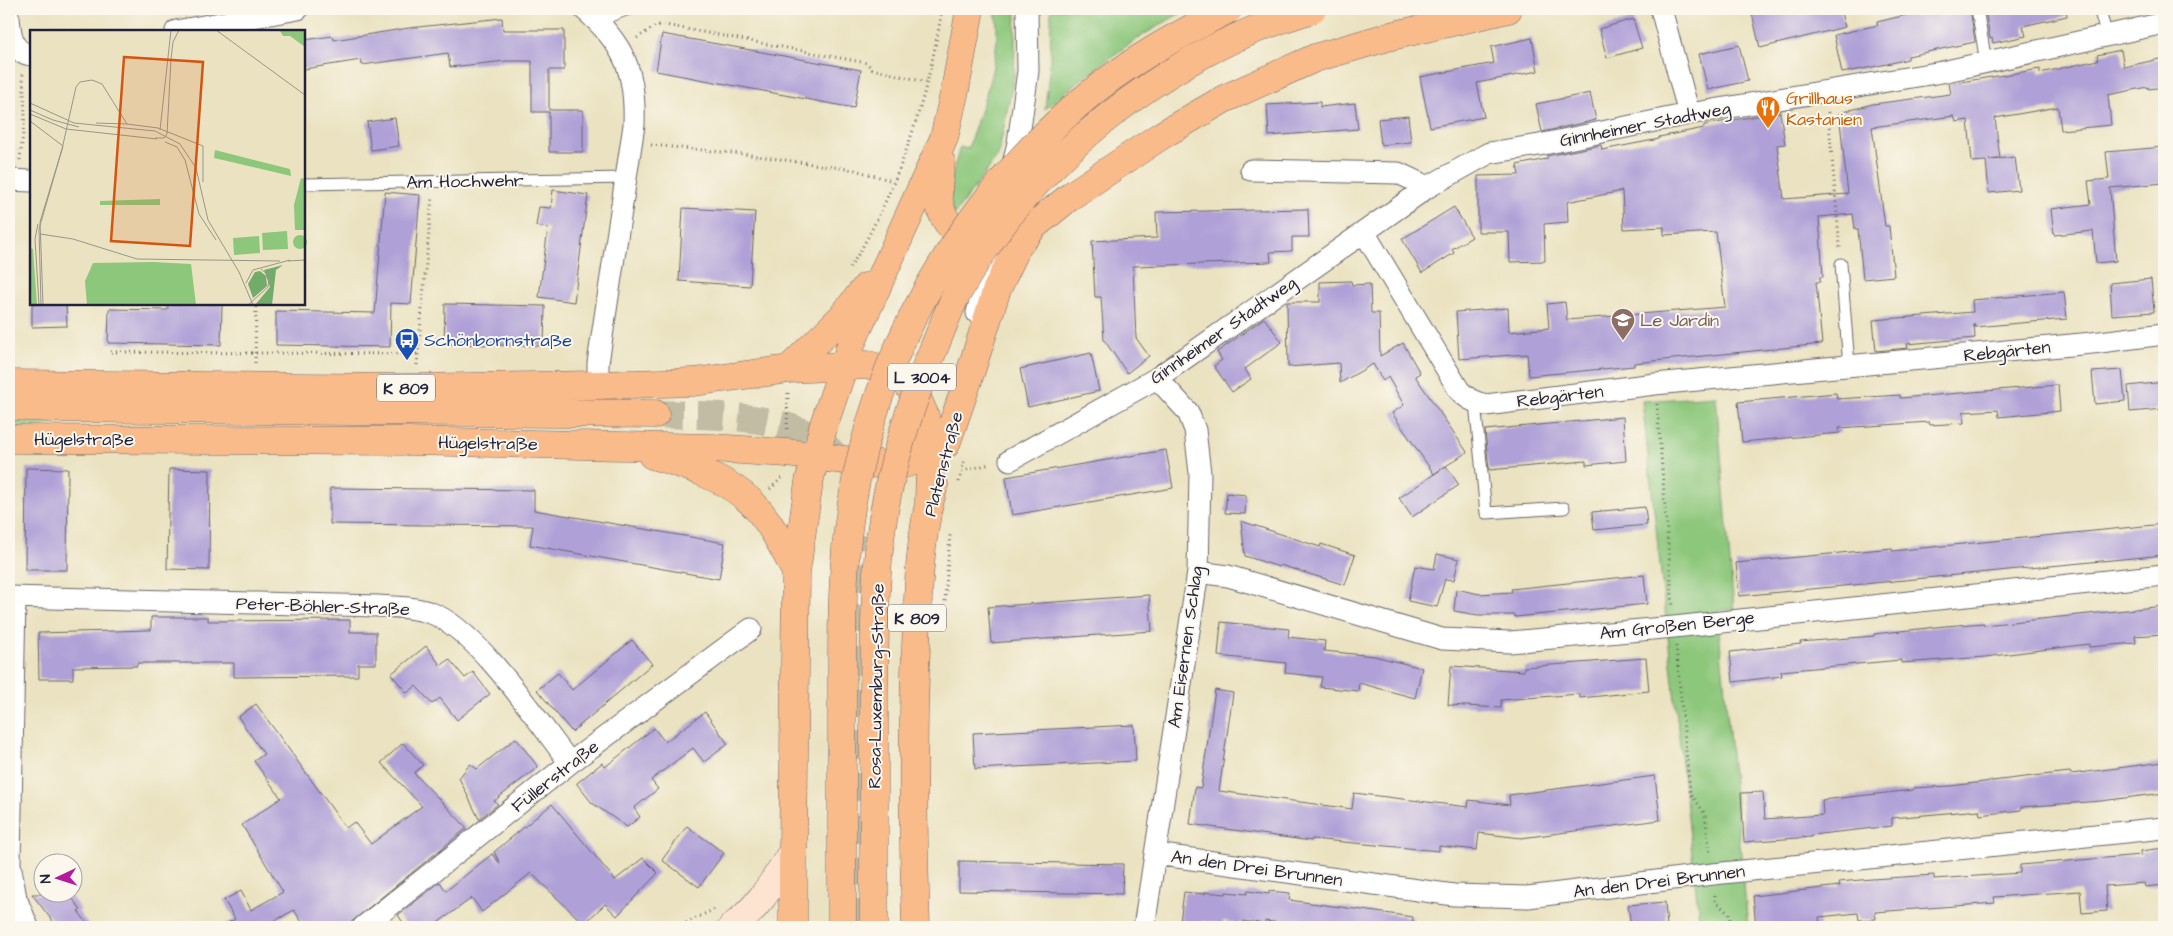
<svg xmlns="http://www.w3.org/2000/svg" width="2173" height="936" font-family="'Architects Daughter',sans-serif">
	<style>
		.green { fill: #8dc77b; stroke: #58745b }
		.building { fill: #afa0d7 }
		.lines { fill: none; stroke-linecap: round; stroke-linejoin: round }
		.primary-tunnel { stroke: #c2bca5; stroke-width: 28; stroke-dasharray: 28 14; stroke-linecap: butt }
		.lane-casing { stroke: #68656a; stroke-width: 13 }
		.street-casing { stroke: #68656a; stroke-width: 23 }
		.secondary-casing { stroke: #68656a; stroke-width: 29 }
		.primary-casing { stroke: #68656a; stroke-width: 29 }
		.highway-casing { stroke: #68656a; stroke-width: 29 }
		.path { stroke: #68656a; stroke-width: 3; stroke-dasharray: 1 4; stroke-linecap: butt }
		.lane { stroke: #fff; stroke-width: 11 }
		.street { stroke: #fff; stroke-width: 21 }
		.secondary { stroke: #fde4d1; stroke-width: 28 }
		.primary { stroke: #fabb8b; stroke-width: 28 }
		.highway { stroke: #fabb8b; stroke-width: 28 }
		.highway-bridge-casing { stroke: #68656a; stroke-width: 29; stroke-linecap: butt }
		.highway-bridge { stroke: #fabb8b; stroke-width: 28 }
		.labels { text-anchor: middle; stroke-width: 4; stroke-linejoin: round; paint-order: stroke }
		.shield { fill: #fbf7ec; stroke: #636270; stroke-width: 1 }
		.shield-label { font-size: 16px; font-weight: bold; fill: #22223b }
		.food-label { font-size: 18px; fill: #c56008; stroke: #fbf7ec; text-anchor: start }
		.street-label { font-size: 18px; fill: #22223b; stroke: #fbf7ec }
		.education-label { font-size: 18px; fill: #785e54; stroke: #fbf7ec; text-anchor: start }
		.transit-label { font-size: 18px; fill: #164399; stroke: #fbf7ec; text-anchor: start }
		.inset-road { fill: none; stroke: #9a958b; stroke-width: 1 }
		.view { fill: #d45411; fill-opacity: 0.15; stroke: #d45411; stroke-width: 2.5 }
		.inset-edge { fill: none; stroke: #22223b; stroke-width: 2.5 }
	</style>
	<rect width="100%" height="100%" fill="#fbf7ec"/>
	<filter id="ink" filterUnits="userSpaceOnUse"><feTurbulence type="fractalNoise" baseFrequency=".02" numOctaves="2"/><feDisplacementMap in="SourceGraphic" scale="10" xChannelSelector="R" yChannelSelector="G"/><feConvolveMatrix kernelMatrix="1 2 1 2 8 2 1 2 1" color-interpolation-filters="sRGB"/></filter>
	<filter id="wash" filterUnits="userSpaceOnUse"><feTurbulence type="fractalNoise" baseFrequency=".0096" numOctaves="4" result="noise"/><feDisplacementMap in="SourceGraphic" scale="20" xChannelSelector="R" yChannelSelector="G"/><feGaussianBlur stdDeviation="1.12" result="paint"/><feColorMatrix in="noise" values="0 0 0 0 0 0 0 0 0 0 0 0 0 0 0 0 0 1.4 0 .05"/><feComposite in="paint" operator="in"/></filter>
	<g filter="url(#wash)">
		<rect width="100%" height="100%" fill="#eae2c0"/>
		<path class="green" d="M 995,9 L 1016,9 L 1014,77 L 998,156 L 954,215 C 947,188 953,172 960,147 L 968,149 C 981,106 1004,55 995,9 Z
			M 1051,9 L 1189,9 C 1137,35 1089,72 1045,109 L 1050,63 Z
			M 1716,396 L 1734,610 L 1717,610 L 1748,927 L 1700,927 L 1642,401 Z
			M 9,416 L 57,420 L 41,427 L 9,427 Z"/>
		<g id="blocks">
			<path class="building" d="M 1751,9 L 1840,9 L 1845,27 L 1760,48 Z
				M 1923,9 L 1970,9 L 1975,42 L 1908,56 L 1908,59 L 1887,64 L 1842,73 L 1834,35 L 1878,25 L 1877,22 L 1923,11 Z
				M 1985,9 L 2066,9 L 2067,16 L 2023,26 L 2026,36 L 1993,43 L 1992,38 L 1990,39 Z
				M 502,18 L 503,30 L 564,30 L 564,70 L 549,70 L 549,110 L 583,110 L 583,152 L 549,152 L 549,112 L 532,112 L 532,61 L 506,61 L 450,67 L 448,53 L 362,65 L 361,60 L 304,69 L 304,40 L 333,36 L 334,40 L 409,28 Z
				M 1633,19 L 1642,48 L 1607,58 L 1599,29 Z
				M 662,34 L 861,70 L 854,108 L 656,71 Z
				M 1532,38 L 1538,71 L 1477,83 L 1484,117 L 1430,127 L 1420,77 L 1494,63 L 1491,47 Z
				M 1739,45 L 1748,81 L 1708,90 L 1699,54 Z
				M 2121,50 L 2124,67 L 2164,58 L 2164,87 L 2149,89 L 2148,87 L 2108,95 L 2111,125 L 2061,130 L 2058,107 L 1995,118 L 2000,159 L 1989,160 L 2015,157 L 2019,190 L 1989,193 L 1986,161 L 1972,162 L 1968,120 L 1956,122 L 1954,116 L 1872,127 L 1885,226 L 1889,226 L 1894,276 L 1863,279 L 1858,229 L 1855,229 L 1853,214 L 1819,217 L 1823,277 L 1820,277 L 1820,282 L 1816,282 L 1822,344 L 1634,363 L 1634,366 L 1529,376 L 1527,354 L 1459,359 L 1456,312 L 1508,308 L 1509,332 L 1549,328 L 1547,304 L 1565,302 L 1567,320 L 1725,307 L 1716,232 L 1664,235 L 1664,227 L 1624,229 L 1622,191 L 1567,202 L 1568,222 L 1544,224 L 1545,261 L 1510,262 L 1509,232 L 1478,232 L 1478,176 L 1519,175 L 1517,165 L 1547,159 L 1547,156 L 1601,145 L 1602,150 L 1659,139 L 1659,137 L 1704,128 L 1704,125 L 1780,112 L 1785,144 L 1777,145 L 1784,199 L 1848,194 L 1839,113 L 1873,104 L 1951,94 L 1949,84 L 2040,69 L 2040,73 L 2098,60 L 2097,55 Z
				M 1590,93 L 1596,120 L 1542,132 L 1536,104 Z
				M 1320,102 L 1320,107 L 1355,103 L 1358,129 L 1269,136 L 1267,105 Z
				M 1408,116 L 1411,142 L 1381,145 L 1378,119 Z
				M 395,118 L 399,146 L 371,150 L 367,122 Z
				M 2164,147 L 2164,183 L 2110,188 L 2116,261 L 2096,263 L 2093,231 L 2054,235 L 2051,209 L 2091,204 L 2088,181 L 2109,179 L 2106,152 Z
				M 553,190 L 588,195 L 574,302 L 539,297 L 548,228 L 536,226 L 539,207 L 551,208 Z
				M 385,192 L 420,195 L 411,304 L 391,303 L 390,347 L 276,345 L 276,311 L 375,313 Z
				M 1454,207 L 1472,237 L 1452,249 L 1454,253 L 1422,273 L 1402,239 Z
				M 683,208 L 755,212 L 750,286 L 679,281 Z
				M 1308,209 L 1309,237 L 1292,237 L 1292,251 L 1270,252 L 1271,262 L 1133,266 L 1136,338 L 1149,356 L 1127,373 L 1104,340 L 1101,297 L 1095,297 L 1092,241 L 1157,238 L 1156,212 Z
				M 2151,279 L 2154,312 L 2112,315 L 2110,283 Z
				M 1351,281 L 1352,285 L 1370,284 L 1371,313 L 1379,313 L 1380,356 L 1403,343 L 1420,373 L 1415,376 L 1467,452 L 1434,474 L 1392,413 L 1404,405 L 1388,377 L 1383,381 L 1373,364 L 1340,383 L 1339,363 L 1288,367 L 1287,302 L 1320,302 L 1320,282 Z
				M 2064,292 L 2067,319 L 1974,327 L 1974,323 L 1975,338 L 1907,344 L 1908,348 L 1876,351 L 1873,320 L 1973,312 L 1972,300 Z
				M 32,304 L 66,304 L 67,326 L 32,327 Z
				M 168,304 L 222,304 L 221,345 L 108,343 L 109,309 L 168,310 Z
				M 445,304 L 545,306 L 544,346 L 444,344 Z
				M 1264,318 L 1282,342 L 1245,369 L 1251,379 L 1232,392 L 1214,366 L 1222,360 L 1217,352 Z
				M 1091,353 L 1099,391 L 1028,407 L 1020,369 Z
				M 2122,370 L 2125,401 L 2095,404 L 2092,372 Z
				M 2164,382 L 2164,409 L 2130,412 L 2128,386 Z
				M 2058,385 L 2060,411 L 1999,417 L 1998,410 L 1963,412 L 1964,423 L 1930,425 L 1929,422 L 1839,428 L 1840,433 L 1742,442 L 1738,402 L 1836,393 L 1837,399 L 1900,395 L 1900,398 Z
				M 1623,417 L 1626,461 L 1586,465 L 1586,461 L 1489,470 L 1485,430 Z
				M 1166,450 L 1173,488 L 1012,515 L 1006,477 Z
				M 1446,466 L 1459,485 L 1412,517 L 1399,498 Z
				M 26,468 L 68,469 L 67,570 L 25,570 Z
				M 169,469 L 210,470 L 209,570 L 167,569 Z
				M 330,488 L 534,490 L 534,510 L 725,543 L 719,579 L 530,545 L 533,526 L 330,524 Z
				M 1227,493 L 1246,495 L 1245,514 L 1225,513 Z
				M 1645,507 L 1647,525 L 1594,530 L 1592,512 Z
				M 1241,521 L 1320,547 L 1321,544 L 1355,555 L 1345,585 L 1280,565 L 1279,567 L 1245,556 Z
				M 2164,524 L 2164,555 L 1739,596 L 1736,563 L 1892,548 L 1892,551 Z
				M 1437,554 L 1459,559 L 1454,580 L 1445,579 L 1437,607 L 1408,601 L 1415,566 L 1434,569 Z
				M 1644,575 L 1647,604 L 1515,617 L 1514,615 L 1478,615 L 1454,611 L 1456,589 L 1479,594 L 1512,592 L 1511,589 Z
				M 1149,595 L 1152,631 L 991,643 L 988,607 Z
				M 2164,606 L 2164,634 L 2135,636 L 2136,643 L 2089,647 L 2089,644 L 1985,657 L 1901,663 L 1901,660 L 1781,671 L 1782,676 L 1733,682 L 1730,652 L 1801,644 L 1800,642 L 1874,636 L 1874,634 L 1945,626 L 1984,623 L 1984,625 Z
				M 151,617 L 208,617 L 208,621 L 350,620 L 350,632 L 376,632 L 376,664 L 358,664 L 358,676 L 234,677 L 234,663 L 137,663 L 137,666 L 73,667 L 73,679 L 39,679 L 38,633 L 151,630 Z
				M 1221,622 L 1289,629 L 1288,637 L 1325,641 L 1324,651 L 1374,656 L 1422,668 L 1415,698 L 1359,683 L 1358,691 L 1320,687 L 1322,677 L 1285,673 L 1286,663 L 1218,656 Z
				M 632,640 L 652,664 L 572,732 L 537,690 L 558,673 L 572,690 Z
				M 426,646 L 441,666 L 449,659 L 465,678 L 473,672 L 490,694 L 457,720 L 440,698 L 432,704 L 416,686 L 407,693 L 391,674 Z
				M 1646,658 L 1649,691 L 1580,698 L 1579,694 L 1501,700 L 1501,708 L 1448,705 L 1451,666 L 1524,671 L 1524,667 Z
				M 1215,690 L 1233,693 L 1219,791 L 1352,809 L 1354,793 L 1468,807 L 1469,800 L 1510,805 L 1509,795 L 1655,776 L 1660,820 L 1521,838 L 1479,833 L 1477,850 L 1439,846 L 1439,851 L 1312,839 L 1311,841 L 1190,824 L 1195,787 L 1201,788 Z
				M 256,704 L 346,828 L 354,822 L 371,844 L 422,806 L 381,763 L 403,743 L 423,765 L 414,773 L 467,828 L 345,927 L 305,927 L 294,910 L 264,927 L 221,927 L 235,919 L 224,900 L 241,891 L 251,910 L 283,892 L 242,825 L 281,798 L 254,761 L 264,754 L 238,717 Z
				M 705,712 L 728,744 L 704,762 L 693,748 L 651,780 L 658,789 L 634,808 L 640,817 L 627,827 L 592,803 L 577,784 L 577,783 L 602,763 L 605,767 L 654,728 L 665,742 Z
				M 1134,725 L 1136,761 L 975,769 L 973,733 Z
				M 516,738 L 538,767 L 494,801 L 498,804 L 479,819 L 459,778 L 470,764 L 477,769 Z
				M 2164,762 L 2164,793 L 2101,801 L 2021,807 L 2021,810 L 1980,815 L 1979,810 L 1892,818 L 1892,826 L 1811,835 L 1811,837 L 1744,842 L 1741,793 L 1763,792 L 1765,819 L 1823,815 L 1822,800 L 1913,790 L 1913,788 L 1950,786 L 2042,775 L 2070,772 L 2071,774 Z
				M 552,804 L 615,880 L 643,858 L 658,873 L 617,916 L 605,904 L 584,924 L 531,873 L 482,912 L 472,898 L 432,927 L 406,927 L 398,915 L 440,882 L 446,891 L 492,854 L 500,863 L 494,852 Z
				M 687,826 L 724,853 L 699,887 L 662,860 Z
				M 2164,848 L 2164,885 L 2145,887 L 2144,883 L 2105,886 L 2107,911 L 2082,913 L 2080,891 L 1994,897 L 1995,903 L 1875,912 L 1876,919 L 1859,920 L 1858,913 L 1819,917 L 1820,927 L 1756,927 L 1753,896 L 1840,886 L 1839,882 L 1872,879 L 1934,875 L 1934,879 L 2020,873 L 2020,865 L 2141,855 L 2141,851 Z
				M 959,861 L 1123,864 L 1122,894 L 959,891 Z
				M 1248,891 L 1269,894 L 1269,891 L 1290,893 L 1289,900 L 1413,917 L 1412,927 L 1316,927 L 1265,921 L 1265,924 L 1244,921 L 1244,924 L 1223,921 L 1222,924 L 1201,921 L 1201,924 L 1180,922 L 1184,892 L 1205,894 L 1205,892 L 1226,894 L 1226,892 L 1247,894 Z
				M 32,894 L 69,894 L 81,910 L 78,911 L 90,927 L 57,927 Z
				M 1665,902 L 1667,927 L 1631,927 L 1628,905 Z"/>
		</g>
	</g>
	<g filter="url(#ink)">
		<use href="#blocks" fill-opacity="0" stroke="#68656a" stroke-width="1"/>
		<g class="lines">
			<path class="primary-tunnel" d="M 655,414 C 709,416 799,411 836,457
				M 857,927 L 856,651 L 858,535"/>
			<defs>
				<path id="lane" d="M 1977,9 L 1986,62
					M 2099,9 L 2107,35
					M 610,16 L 629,9
					M 602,24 L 617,9
					M 304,184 L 626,178
					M 1841,264 L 1849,366
					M 1475,403 L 1486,513 L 1564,508"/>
				<path id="street" d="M 584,9 C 624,44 636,71 634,125 L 598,363 L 598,385
					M 1661,9 L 1689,114
					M 9,18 C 11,35 11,52 31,55
					M 176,31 L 298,9
					M 1251,170 L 1398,173 L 1428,187
					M 1011,172 L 1018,143 L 1028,71 L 1027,9
					M 9,180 L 31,181
					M 1364,232 L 1459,390 C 1467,399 1474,402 1486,405 L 1655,384 L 2092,343 L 2164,334
					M 977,313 L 994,243
					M 1010,460 L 1157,378 L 1428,187 L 1489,153 L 1539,145 L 1689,114 L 1942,72 L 2164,23
					M 1198,572 L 1228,576 L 1442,639 L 1510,642 L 1674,627 L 2164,575
					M 9,597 L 378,606 C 396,607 414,607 431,613 C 477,629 539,723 570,763
					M 15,598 L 10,864 L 16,898 L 28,927
					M 1155,854 L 1454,895 L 1528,897 L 1713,874 L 2164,828
					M 363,927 L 570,763 L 751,629
					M 1144,927 L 1198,572 L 1200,473 L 1195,430 L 1188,412 L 1157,378"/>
				<path id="secondary" d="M 732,927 C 759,908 775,879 793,851"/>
				<path id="primary" d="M 941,162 C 937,189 934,211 955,231 C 963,238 972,244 982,246
					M 789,369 L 842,317 L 866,287
					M 9,384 L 409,388 L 598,385 L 694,382 L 789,369 L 868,365 L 885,369 L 906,382 L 918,400 L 925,416 L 930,469 L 929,502
					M 9,406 L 49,408 L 655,414
					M 9,439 L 409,441 L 712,448 L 787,453 L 894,466 C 920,463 937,447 951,426
					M 946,444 L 967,383
					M 652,455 C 687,465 730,479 755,506 C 773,526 784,549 796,572
					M 793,851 L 796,572 L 809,482 L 824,424 L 852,342 L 944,138 L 955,90 L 970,9
					M 916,927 C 913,834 912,741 916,647 C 918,595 919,535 934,485"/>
				<path id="highway" d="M 967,383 L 997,289 L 1018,245 L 1035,225 L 1072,195 L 1162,135 L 1224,99 L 1315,58 L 1391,36 L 1508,9
					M 793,927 L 793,851"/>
			</defs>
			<use href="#lane" class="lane-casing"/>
			<use href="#street" class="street-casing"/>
			<use href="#secondary" class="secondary-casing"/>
			<use href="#primary" class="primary-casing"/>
			<use href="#highway" class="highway-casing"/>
			<path class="path" d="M 637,38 L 657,25 L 665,25 L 867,63 L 872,69 L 926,82
				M 1828,112 L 1840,248
				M 651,145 L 743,154 L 855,170 L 893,181
				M 20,160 L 25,116 L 23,74
				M 850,268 C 898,191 928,98 942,9
				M 111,352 L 418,354
				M 255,363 L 256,304
				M 417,365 L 432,197
				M 1657,404 L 1673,608
				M 787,429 L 788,392
				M 962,471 L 990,464
				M 959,482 L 964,461
				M 770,489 L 782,478 L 785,479
				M 943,626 L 950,535
				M 1676,646 L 1690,792 L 1705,814 L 1710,854
				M 1715,895 L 1715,901 L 1730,915 L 1731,927
				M 677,927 L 715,909"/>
			<use href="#lane" class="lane"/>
			<use href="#street" class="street"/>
			<use href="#secondary" class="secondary"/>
			<use href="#primary" class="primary"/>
			<use href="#highway" class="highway"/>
			<defs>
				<path id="highway-bridge" d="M 842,927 C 842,852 842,776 842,701 C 842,637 841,571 851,508 C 876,350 960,207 1079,103 C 1124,64 1177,35 1229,9
					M 874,927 C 874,849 874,771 874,692 C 875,636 874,580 882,525 C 891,462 911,402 936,343 C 943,326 949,308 958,292 C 1032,158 1166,53 1312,9"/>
			</defs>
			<use href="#highway-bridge" class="highway-bridge-casing"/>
			<use href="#highway-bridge" class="highway-bridge"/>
		</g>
	</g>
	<defs>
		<symbol id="restaurant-pin" viewBox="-11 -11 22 30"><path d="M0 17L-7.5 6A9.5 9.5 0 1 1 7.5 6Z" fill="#e8710a" stroke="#fbf7ec"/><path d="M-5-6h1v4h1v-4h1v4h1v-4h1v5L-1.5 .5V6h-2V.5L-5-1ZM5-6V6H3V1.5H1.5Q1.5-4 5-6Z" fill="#fff"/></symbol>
		<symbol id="school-pin" viewBox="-11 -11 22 30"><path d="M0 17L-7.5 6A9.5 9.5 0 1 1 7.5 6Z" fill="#8d6e63" stroke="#fbf7ec"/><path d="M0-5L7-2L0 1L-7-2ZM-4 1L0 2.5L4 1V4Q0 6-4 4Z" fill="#fff"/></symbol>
		<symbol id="bus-pin" viewBox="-11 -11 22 30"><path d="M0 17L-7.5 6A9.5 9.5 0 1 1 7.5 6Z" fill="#1a4fb4" stroke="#fbf7ec"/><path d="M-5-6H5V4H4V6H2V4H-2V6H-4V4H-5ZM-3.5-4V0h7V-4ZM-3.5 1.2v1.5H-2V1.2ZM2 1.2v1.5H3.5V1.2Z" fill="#fff"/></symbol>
	</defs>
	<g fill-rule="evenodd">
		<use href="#restaurant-pin" x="1754" y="94" width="28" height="38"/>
		<use href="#school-pin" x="1609" y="306" width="28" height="38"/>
		<use href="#bus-pin" x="393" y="326" width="28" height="38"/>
	</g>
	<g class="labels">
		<g class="shield">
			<rect x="888" y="363.5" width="68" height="27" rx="4"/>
			<rect x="377" y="374.5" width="58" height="27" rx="4"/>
			<rect x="888" y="604.5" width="58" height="27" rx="4"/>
		</g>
		<g class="shield-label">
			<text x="922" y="383">L 3004</text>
			<text x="406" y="394">K 809</text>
			<text x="917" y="624">K 809</text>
		</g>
		<g class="food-label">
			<text x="1786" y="104">Grillhaus<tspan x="1786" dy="21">Kastanien</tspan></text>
		</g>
		<g class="street-label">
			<text transform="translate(1645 124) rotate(-11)" y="6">Ginnheimer Stadtweg</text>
			<text transform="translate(465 181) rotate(-1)" y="6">Am Hochwehr</text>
			<text transform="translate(1223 330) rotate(-35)" y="6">Ginnheimer Stadtweg</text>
			<text transform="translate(2007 351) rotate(-6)" y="6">Rebgärten</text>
			<text transform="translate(1560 396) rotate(-7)" y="6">Rebgärten</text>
			<text x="84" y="445">Hügelstraße</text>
			<text transform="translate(488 443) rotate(1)" y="6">Hügelstraße</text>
			<text transform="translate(943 464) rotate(-75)" y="6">Platenstraße</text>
			<text transform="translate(323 606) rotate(2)" y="6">Peter-Böhler-Straße</text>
			<text transform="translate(1677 625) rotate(-6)" y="6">Am Großen Berge</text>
			<text transform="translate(1185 647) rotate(-82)" y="6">Am Eisernen Schlag</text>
			<text transform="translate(876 686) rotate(-89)" y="6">Rosa-Luxemburg-Straße</text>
			<text transform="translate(555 776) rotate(-38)" y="6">Füllerstraße</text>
			<text transform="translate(1257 868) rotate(8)" y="6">An den Drei Brunnen</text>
			<text transform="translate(1659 881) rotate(-7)" y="6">An den Drei Brunnen</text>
		</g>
		<g class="education-label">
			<text x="1640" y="326">Le Jardin</text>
		</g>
		<g class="transit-label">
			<text x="424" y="346">Schönbornstraße</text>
		</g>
	</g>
	<g transform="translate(30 30)">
		<rect width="275" height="275" fill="#eae2c0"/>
		<path d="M 275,0 L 275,17 L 260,6 L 253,6 L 250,1 ZM 185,120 L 260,139 L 261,146 L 184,128 ZM 271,148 L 275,149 L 275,200 L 265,200 L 264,175 ZM 130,169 L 130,175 L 70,175 L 70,171 ZM 257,201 L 258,219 L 233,220 L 232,203 ZM263 212a7 7 0 1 1 14 0a7 7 0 1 1-14 0ZM 229,206 L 230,223 L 204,225 L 203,208 ZM 0,218 L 3,219 L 7,275 L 0,275 ZM 123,232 L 161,234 L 166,275 L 57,275 L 55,251 L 63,233 Z" fill="#8dc77b"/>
		<path d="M 253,235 L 246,240 L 242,275 L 225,275 L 240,257 L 234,240 ZM 230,241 L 236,246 L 237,256 L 223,268 L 218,254 L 225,242 Z" fill="#72ac6b"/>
		<path class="inset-road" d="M 186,0 L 275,65M 0,73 L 44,93 L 125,101 L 150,114 L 166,138 L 178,190 L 209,242 L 223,275M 0,80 L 23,90 L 49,97M 0,84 L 36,99M 0,91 L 33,116 L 9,199 L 11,275M 66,93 L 97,94M 36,99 L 127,109M 130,100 L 141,0M 125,108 L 134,108 L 137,104 L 141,29 L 143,12 L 149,0M 135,112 L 147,117 L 155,130 L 169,184 L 186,210M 8,194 L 5,209 L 9,275M 10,204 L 43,209 L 107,229 L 250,231M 258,231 L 275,230M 216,253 L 223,240 L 260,230M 13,275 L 10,192 L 32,119 L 46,57 L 50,52 L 62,50 L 72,54 L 97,94 L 128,98 L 173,116 L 173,152M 218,275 L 238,257 L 239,246 L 231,239"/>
		<path class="view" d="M 94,27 L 173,32 L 160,216 L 81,211 Z"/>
		<rect width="275" height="275" class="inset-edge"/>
	</g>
	<rect width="2173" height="936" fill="none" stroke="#fbf7ec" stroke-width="30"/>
	<g transform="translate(58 878) rotate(266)"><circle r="24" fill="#fbf7ec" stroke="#a4a2a5"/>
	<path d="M0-4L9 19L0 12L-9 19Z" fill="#b5179e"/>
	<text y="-8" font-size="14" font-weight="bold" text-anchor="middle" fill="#22223b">N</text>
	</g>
</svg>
